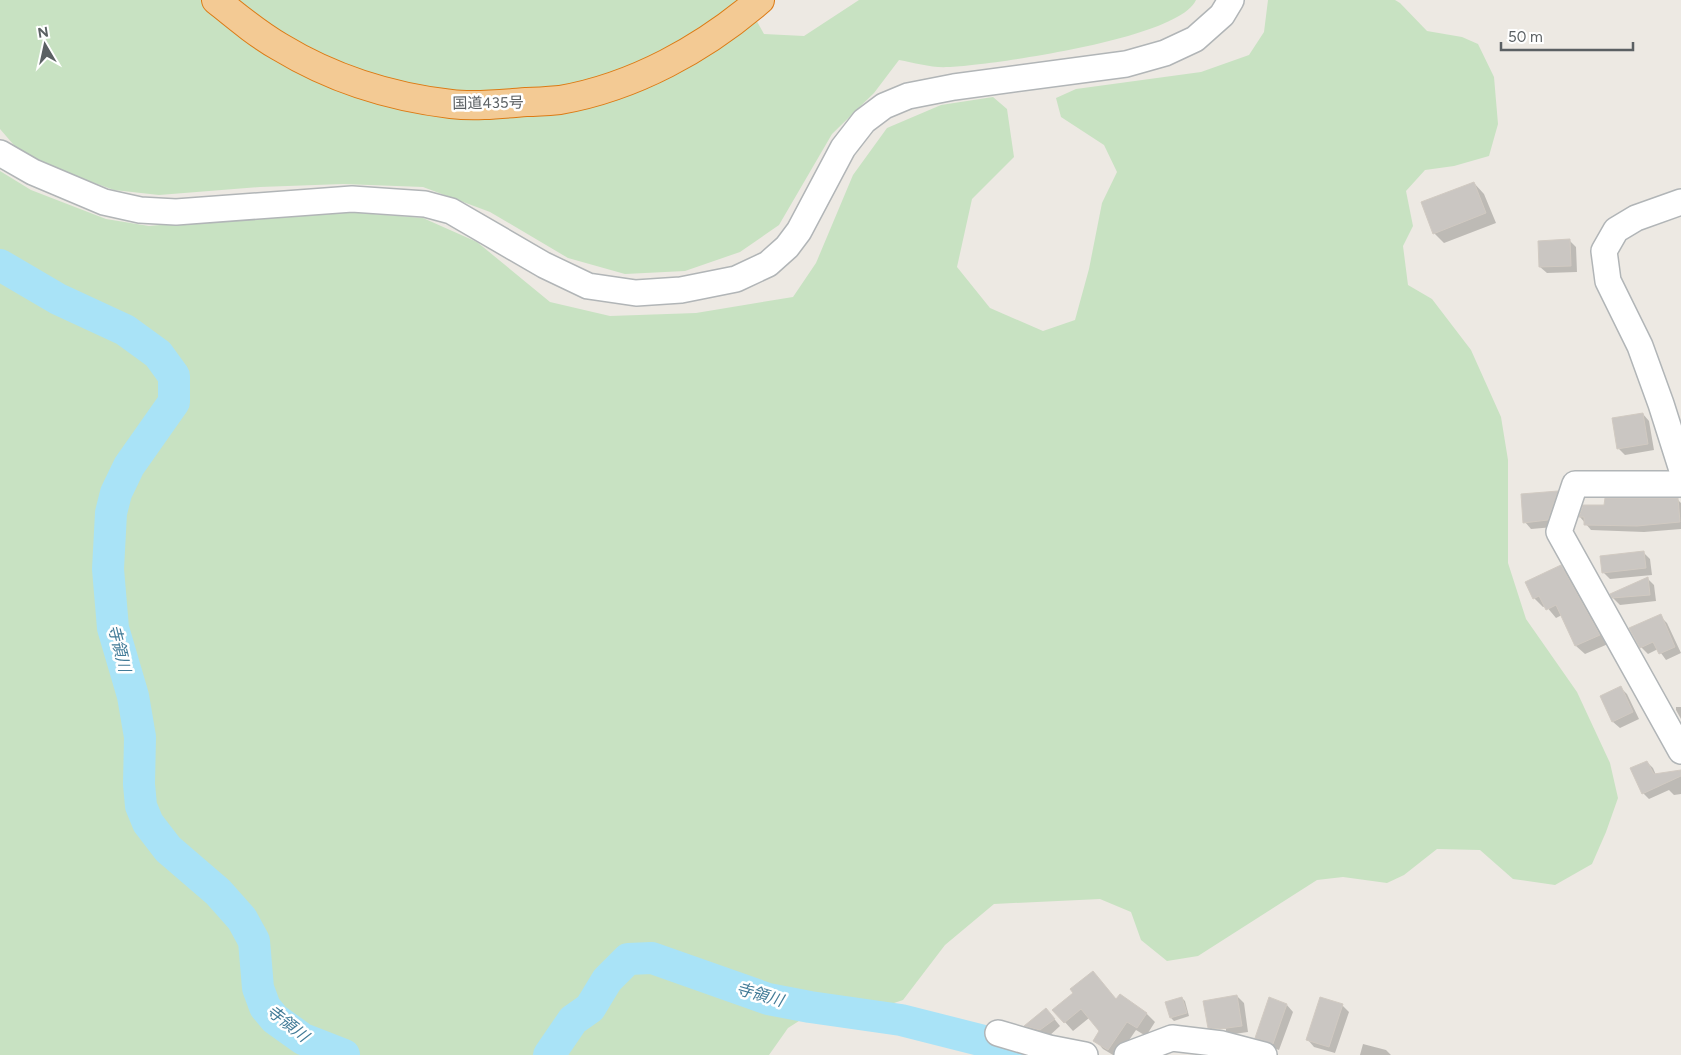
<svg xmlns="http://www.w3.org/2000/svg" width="1681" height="1055" font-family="Figtree,'Noto Sans JP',sans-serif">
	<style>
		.green { fill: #c8e2c2 }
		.shadow { fill: #0003; fill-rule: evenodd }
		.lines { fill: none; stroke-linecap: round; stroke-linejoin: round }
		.river { stroke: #a9e3f7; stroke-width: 32 }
		.building { fill: #cac6c2; stroke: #d1cac2 }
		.minor-casing { stroke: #b1b5b7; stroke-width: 28 }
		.highway-casing { stroke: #dc7a14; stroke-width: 30 }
		.minor { stroke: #fff; stroke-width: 25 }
		.highway { stroke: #f3ca94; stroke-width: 28 }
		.labels { text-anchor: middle; stroke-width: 5; stroke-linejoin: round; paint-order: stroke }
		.street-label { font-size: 15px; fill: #5b6063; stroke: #fff }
		.water-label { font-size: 16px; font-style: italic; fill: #427b97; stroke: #fff }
	</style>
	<rect width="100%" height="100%" fill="#ede9e3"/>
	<path class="green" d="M 0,0 L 745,0 L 764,34 L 804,36 L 859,0 L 1196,0 C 1179,39 991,65 948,67 C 932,68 915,63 899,60 L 874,93 L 832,134 L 779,225 L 740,252 L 685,271 L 625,274 L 568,258 L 490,212 L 423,187 L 343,184 L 260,187 L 159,195 L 114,190 L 44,165 L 19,151 L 0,129 Z
		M 1268,0 L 1395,0 L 1400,3 L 1427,31 L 1462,37 L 1478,44 L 1494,77 L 1498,124 L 1489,156 L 1454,166 L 1425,170 L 1406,191 L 1413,226 L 1403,246 L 1408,285 L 1432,299 L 1471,350 L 1501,417 L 1508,460 L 1508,563 L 1526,619 L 1577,692 L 1610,763 L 1618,798 L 1606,832 L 1592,864 L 1555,885 L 1513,879 L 1480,850 L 1437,849 L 1404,875 L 1387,883 L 1343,877 L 1317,880 L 1198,956 L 1167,961 L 1141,940 L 1131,912 L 1100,899 L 994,904 L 945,945 L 903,1000 L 879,1008 L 827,1003 L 788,1028 L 769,1055 L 0,1055 L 0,171 L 31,190 L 106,219 L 149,226 L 212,220 L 347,212 L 423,218 L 477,242 L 550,302 L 610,316 L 696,313 L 793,297 L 816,263 L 853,175 L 887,128 L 941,105 L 993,97 L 1007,109 L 1014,157 L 972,199 L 957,267 L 990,308 L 1043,331 L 1075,320 L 1089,269 L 1102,203 L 1117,172 L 1104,145 L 1061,117 L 1056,98 L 1076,89 L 1201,72 L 1249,55 L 1264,32 Z"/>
	<path class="shadow" d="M 1474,183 L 1484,194 L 1496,223 L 1444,243 L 1434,233 Z
		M 1569,240 L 1576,247 L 1577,272 L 1547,273 L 1540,267 Z
		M 1643,414 L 1649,421 L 1654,450 L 1625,455 L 1619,449 Z
		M 1557,492 L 1564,498 L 1554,527 L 1531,529 L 1525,522 Z
		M 1678,500 L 1681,503 L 1681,529 L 1644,532 L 1591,530 L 1580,517 L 1584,506 L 1606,507 Z
		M 1643,552 L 1650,559 L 1652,575 L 1610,579 L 1603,572 Z
		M 1561,567 L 1570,575 L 1608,644 L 1585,654 L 1576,646 L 1562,615 L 1556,618 L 1546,606 L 1543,607 L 1534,598 Z
		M 1648,579 L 1654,585 L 1656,601 L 1620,605 L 1613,598 Z
		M 1660,616 L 1667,623 L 1681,653 L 1666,660 L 1658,649 L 1648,654 L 1641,647 Z
		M 1621,688 L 1627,694 L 1639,719 L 1620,728 L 1613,722 L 1601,697 Z
		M 1676,707 L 1681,707 L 1681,719 L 1676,710 Z
		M 1647,762 L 1653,768 L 1656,775 L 1681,771 L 1681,794 L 1674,795 L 1669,790 L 1649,799 L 1643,793 Z
		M 1237,996 L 1244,1003 L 1248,1032 L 1227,1035 L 1215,1034 L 1209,1027 ZM 1212,1027 L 1226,1029 L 1226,1031 L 1212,1030 Z
		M 1182,998 L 1185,1001 L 1189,1016 L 1174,1021 L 1171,1018 Z
		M 1117,1000 L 1146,1013 L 1155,1022 L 1146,1036 L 1136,1030 L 1119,1055 L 1113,1055 L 1103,1049 L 1095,1040 L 1101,1031 L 1089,1018 L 1073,1031 L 1054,1010 Z
		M 1287,1005 L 1293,1012 L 1279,1050 L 1263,1044 L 1256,1037 Z
		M 1342,1005 L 1349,1012 L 1335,1053 L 1314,1047 L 1308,1040 Z
		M 1052,1016 L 1060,1026 L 1048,1037 L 1032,1032 L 1026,1026 Z
		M 1363,1044 L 1386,1050 L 1391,1055 L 1360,1055 Z"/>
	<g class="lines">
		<path class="river" d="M 0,265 L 58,299 L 125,330 L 158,354 L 174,376 L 174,402 L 129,466 L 116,493 L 111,513 L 108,569 L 113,628 L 133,696 L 140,737 L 139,784 L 141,806 L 148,823 L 168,849 L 218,892 L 242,919 L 254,941 L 258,988 L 265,1007 L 275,1019 L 303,1039 L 344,1055
			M 549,1055 L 573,1020 L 590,1008 L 607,980 L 628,959 L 652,958 L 768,999 L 810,1007 L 901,1020 L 980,1040 L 1016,1055"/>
	</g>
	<path class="building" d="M 1474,182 L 1486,213 L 1433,234 L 1421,202 Z
		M 1570,239 L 1571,266 L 1539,267 L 1538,241 Z
		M 1643,413 L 1648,444 L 1617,449 L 1612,418 Z
		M 1558,491 L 1548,520 L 1523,523 L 1521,494 Z
		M 1605,498 L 1678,498 L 1680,522 L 1637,526 L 1584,525 L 1584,517 L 1579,517 L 1583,505 L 1604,505 Z
		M 1644,551 L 1646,568 L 1602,573 L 1600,556 Z
		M 1561,565 L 1600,635 L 1575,646 L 1556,605 L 1546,610 L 1539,596 L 1533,599 L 1525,582 Z
		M 1648,577 L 1650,595 L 1612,598 L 1610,594 Z
		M 1661,614 L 1675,647 L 1659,654 L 1653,642 L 1640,648 L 1629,628 Z
		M 1621,686 L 1633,712 L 1612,722 L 1600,696 Z
		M 1647,761 L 1654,774 L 1681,770 L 1681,776 L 1642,794 L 1630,768 Z
		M 1093,971 L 1116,999 L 1120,994 L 1147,1013 L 1137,1028 L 1127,1022 L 1108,1050 L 1093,1041 L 1099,1031 L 1081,1009 L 1064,1023 L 1052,1010 L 1073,993 L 1070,989 Z
		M 1237,995 L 1242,1026 L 1220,1029 L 1208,1028 L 1203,1001 Z
		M 1182,997 L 1187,1013 L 1170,1018 L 1165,1002 Z
		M 1269,997 L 1287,1004 L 1273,1044 L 1255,1038 Z
		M 1320,997 L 1343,1004 L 1329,1047 L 1306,1040 Z
		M 1046,1008 L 1055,1019 L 1040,1030 L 1024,1026 Z"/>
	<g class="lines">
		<defs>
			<path id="minor" d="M 0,153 L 33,172 L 104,202 L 140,210 L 176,212 L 352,199 L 425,204 L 451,211 L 544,265 L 588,286 L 636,293 L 681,290 L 736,279 L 768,264 L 787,247 L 799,231 L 843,148 L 864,121 L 884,106 L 908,96 L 954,87 L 1126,64 L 1165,53 L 1195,39 L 1222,15 L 1231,0
				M 1681,202 L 1636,218 L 1616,230 L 1604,251 L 1608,281 L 1640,346 L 1661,404 L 1681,467
				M 1681,484 L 1575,484 L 1559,532 L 1681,751
				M 998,1033 L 1049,1048 L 1085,1055
				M 1127,1055 L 1172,1038 L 1222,1044 L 1264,1055"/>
			<path id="highway" d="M 216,0 C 237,17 257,34 280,47 C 331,78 391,97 451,104 C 475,107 502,104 526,102 C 537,102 549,101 560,100 C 634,87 703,49 760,0"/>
		</defs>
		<use href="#minor" class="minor-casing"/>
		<use href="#highway" class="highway-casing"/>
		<use href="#minor" class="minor"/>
		<use href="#highway" class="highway"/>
	</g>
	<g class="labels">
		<g class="street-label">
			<text transform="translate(488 103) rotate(-1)" y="5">国道435号</text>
		</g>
		<g class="water-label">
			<text transform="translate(120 648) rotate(76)" y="6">寺領川</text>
			<text transform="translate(760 994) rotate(16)" y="6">寺領川</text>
			<text transform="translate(288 1023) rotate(38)" y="6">寺領川</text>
		</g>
	</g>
	<g transform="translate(45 45) rotate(351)" stroke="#ffffff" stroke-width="4" paint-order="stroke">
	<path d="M0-4L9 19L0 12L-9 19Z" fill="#5b6063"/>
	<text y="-8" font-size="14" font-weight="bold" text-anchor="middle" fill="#5b6063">N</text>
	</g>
	<path d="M1501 42v8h132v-8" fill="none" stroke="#5b6063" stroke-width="2.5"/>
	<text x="1508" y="42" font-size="15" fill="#5b6063" stroke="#ffffff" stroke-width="4" paint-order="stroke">50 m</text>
</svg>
